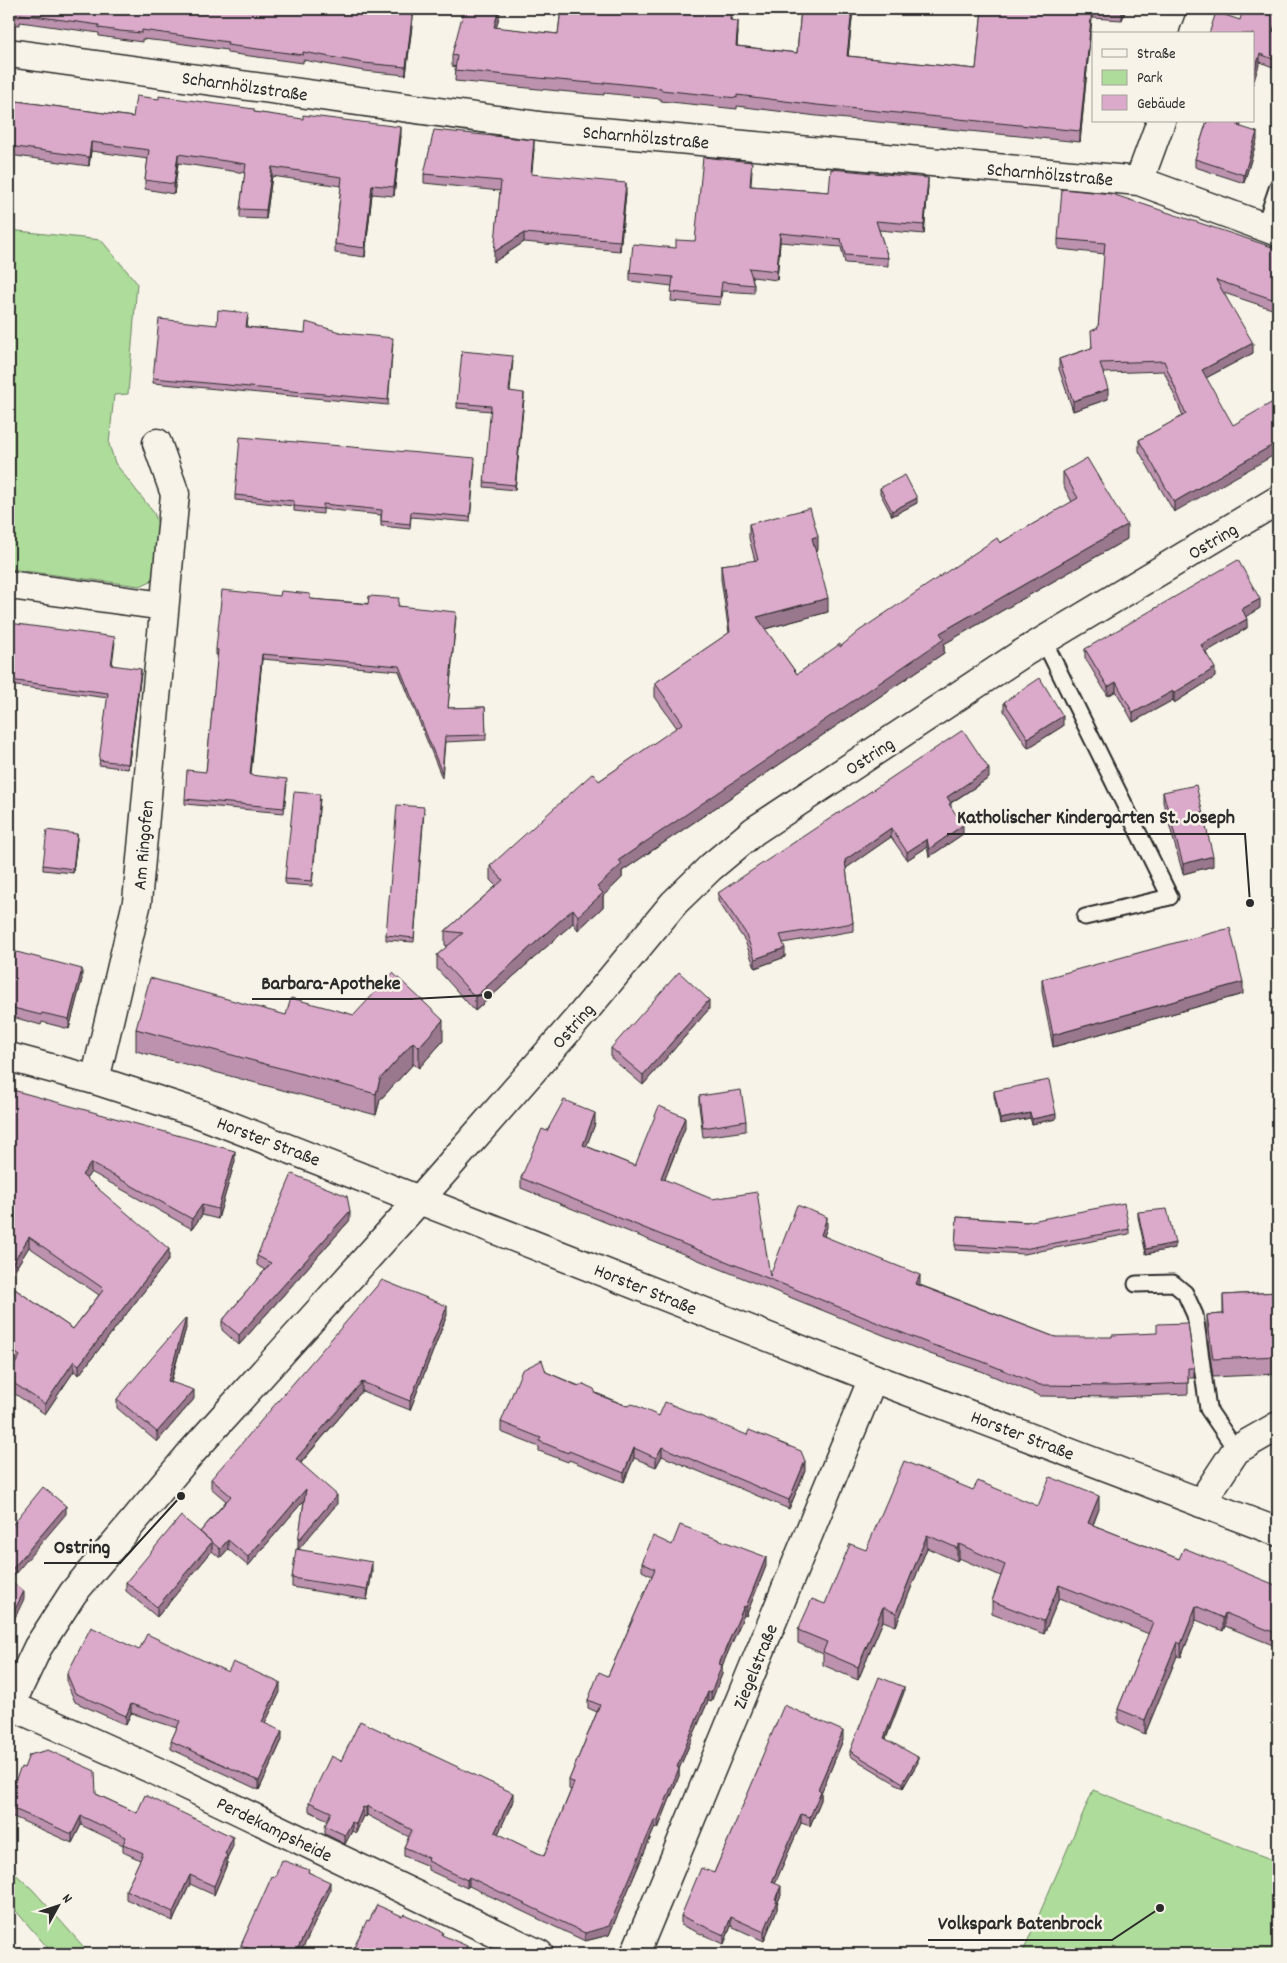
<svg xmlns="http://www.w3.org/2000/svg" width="1287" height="1963" font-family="Dekko,sans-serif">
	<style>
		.green { fill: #aedc9b; stroke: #6c8463 }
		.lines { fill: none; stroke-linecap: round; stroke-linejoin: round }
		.lane-casing { stroke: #2b2b2b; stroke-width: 19 }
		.street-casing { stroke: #2b2b2b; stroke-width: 31 }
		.secondary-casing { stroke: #2b2b2b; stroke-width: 31 }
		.lane { stroke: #f7f3e8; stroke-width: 15 }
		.street { stroke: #f7f3e8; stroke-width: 28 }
		.secondary { stroke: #f7f3e8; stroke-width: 28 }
		.wall { fill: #bc92ae; stroke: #2b2b2b }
		.shaded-wall { fill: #99778d; stroke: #2b2b2b }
		.building { fill: #dbaaca; stroke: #2b2b2b }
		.labels { text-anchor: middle; stroke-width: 5; stroke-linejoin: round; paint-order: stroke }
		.street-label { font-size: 19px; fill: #2b2b2b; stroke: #f7f3e8 }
		.leader { fill: none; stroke: #2b2b2b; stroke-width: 2 }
		.callout-dot { fill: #2b2b2b; stroke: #f7f3e8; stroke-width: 2 }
		.callout-label { font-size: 20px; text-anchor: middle; font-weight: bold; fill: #2b2b2b; stroke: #f7f3e8; stroke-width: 5; stroke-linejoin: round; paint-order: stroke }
	</style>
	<rect width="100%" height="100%" fill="#f7f3e8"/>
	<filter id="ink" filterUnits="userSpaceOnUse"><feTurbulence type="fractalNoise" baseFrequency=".02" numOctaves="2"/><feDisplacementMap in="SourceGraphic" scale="10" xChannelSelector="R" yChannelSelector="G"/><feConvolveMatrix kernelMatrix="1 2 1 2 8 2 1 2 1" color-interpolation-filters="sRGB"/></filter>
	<g filter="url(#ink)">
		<path class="green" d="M 9,230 L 101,240 L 137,283 L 128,394 L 114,395 L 109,444 L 115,463 L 154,513 L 158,524 L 155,569 L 151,581 L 140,586 L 9,569 Z
			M 1093,1790 L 1278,1862 L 1278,1954 L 1022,1954 Z
			M 9,1868 L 33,1890 L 90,1954 L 53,1954 L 9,1903 Z"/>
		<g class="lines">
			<defs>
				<path id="lane" d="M 1264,227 L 1278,186
					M 1044,641 L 1170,897 L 1085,917
					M 1136,1284 L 1173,1283 L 1185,1293 L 1195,1315 L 1208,1409 L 1236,1450"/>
				<path id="street" d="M 1194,34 L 1203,9
					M 9,53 L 547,127 L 1139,181 L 1278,232
					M 1139,181 L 1161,121
					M 9,585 L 164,606
					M 95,1080 L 137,902 L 175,494 L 157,443
					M 1201,1503 L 1236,1450 L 1278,1426
					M 10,1705 L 156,1771 L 539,1954
					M 635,1954 L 873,1378"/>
				<path id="secondary" d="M 9,1057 L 95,1080 L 200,1114 L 873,1378 L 1278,1532
					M 9,1708 L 38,1647 L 73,1593 L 191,1453 L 420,1199 L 583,1013 L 674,903 L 711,867 L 754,831 L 1023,653 L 1278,500"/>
			</defs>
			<use href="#lane" class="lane-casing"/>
			<use href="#street" class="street-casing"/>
			<use href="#secondary" class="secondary-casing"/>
			<use href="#lane" class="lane"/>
			<use href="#street" class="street"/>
			<use href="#secondary" class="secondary"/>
		</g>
		<path class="wall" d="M 9,9 L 414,9 L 406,75 L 364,71 L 303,60 L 303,63 L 227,53 L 227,50 L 170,42 L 142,39 L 142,42 L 120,39 L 99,36 L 99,33 L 20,22 L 20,25 L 9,24 Z
			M 561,9 L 732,9 L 731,21 L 738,32 L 737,46 L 797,53 L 801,9 L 853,9 L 848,56 L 976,69 L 982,9 L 1126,9 L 1122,20 L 1092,18 L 1080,142 L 817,116 L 737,106 L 737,109 L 661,101 L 661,99 L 604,93 L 604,95 L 580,93 L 455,81 L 456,67 L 452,66 L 452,55 L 497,28 L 558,34 Z
			M 1278,9 L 1278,24 L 1275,32 L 1278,33 L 1278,69 L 1260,62 L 1240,20 Z
			M 9,100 L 133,117 L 254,112 L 401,136 L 394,196 L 372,194 L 365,257 L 335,253 L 335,244 L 341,186 L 272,176 L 266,219 L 240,218 L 240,209 L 245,173 L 178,163 L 174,194 L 145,189 L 145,180 L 148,159 L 91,151 L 89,166 L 9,155 Z
			M 1207,121 L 1242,121 L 1240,126 L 1257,140 L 1244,183 L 1195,167 L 1195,159 Z
			M 534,149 L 531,174 L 626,193 L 620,251 L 524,242 L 494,262 L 500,191 L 424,183 L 424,174 Z
			M 752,170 L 751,186 L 829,192 L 928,186 L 924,234 L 879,230 L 888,258 L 888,266 L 845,263 L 841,247 L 780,242 L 777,280 L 752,277 L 754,285 L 754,293 L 722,291 L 720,305 L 671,301 L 672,286 L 630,281 L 630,273 L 676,248 L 695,241 Z
			M 1058,239 L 1278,249 L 1278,311 L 1224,293 L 1253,353 L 1206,378 L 1174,512 L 1139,451 L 1139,440 L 1183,416 L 1164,371 L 1103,373 L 1108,399 L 1073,411 L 1059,369 L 1059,359 L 1091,348 L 1098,328 L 1105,254 L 1058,249 Z
			M 248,318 L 247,327 L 305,333 L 343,333 L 393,343 L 388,405 L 153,383 L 153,378 L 217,325 Z
			M 513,361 L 510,391 L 524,398 L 515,490 L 484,487 L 491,411 L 457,408 L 457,403 Z
			M 475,463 L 470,522 L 411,517 L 410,529 L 381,526 L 381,515 L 323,509 L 323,514 L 294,511 L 294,506 L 235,500 L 235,495 Z
			M 1063,472 L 1127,539 L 944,644 L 944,653 L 622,871 L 622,878 L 603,896 L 603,907 L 578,930 L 573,923 L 475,1011 L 437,969 L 437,955 L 448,946 L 445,945 L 445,931 L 496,886 L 490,880 L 490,866 L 599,781 L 677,728 L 655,697 L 655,683 L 729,633 L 721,579 L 721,565 L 755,561 L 749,538 L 749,524 L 818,550 L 815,551 L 828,612 L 765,629 L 797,674 L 840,647 L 1000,543 L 1072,502 L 1063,485 Z
			M 880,488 L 917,503 L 892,516 L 880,493 Z
			M 310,599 L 399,606 L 456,617 L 448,708 L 485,707 L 486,740 L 445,742 L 442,778 L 399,671 L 262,659 L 251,775 L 287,784 L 284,813 L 185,804 L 185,799 L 206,772 L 218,655 L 216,655 L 216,649 Z
			M 1260,608 L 1246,616 L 1247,628 L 1206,652 L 1215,677 L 1174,703 L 1173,700 L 1133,722 L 1116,691 L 1108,696 L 1085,658 L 1085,649 Z
			M 9,623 L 115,642 L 112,665 L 141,673 L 128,769 L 99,765 L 108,698 L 9,685 Z
			M 1004,702 L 1063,726 L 1028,748 L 1004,711 Z
			M 989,778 L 951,803 L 951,807 L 963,834 L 929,857 L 927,847 L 907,860 L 891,837 L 846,868 L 853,923 L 853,931 L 783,943 L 785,957 L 755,968 L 745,941 L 718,901 L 718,893 Z
			M 1163,792 L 1213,866 L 1183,874 L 1163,802 Z
			M 320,799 L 312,886 L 285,884 L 285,879 Z
			M 424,812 L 414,942 L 386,940 L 386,935 Z
			M 77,839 L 73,873 L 43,870 L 43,865 Z
			M 9,950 L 82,979 L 69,1029 L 42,1022 L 41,1025 L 9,1016 Z
			M 1042,979 L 1243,994 L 1053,1047 L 1042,991 Z
			M 709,1009 L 643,1085 L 611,1058 L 611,1048 Z
			M 286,1015 L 443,1041 L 419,1068 L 413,1064 L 380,1100 L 376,1115 L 136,1051 L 136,1029 Z
			M 9,1089 L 235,1161 L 218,1219 L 202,1215 L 192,1229 L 91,1172 L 86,1179 L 169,1259 L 79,1375 L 74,1371 L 45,1414 L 9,1390 L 9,1374 L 16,1363 L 9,1358 L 9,1285 L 73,1329 L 99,1295 L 29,1247 L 9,1279 Z
			M 994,1091 L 1056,1119 L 1032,1124 L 1030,1118 L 1000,1124 L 994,1096 Z
			M 699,1096 L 746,1121 L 746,1131 L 703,1137 L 699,1106 Z
			M 595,1124 L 586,1146 L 635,1166 L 685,1128 L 665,1179 L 770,1276 L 827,1227 L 824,1236 L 920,1285 L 1055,1337 L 1194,1368 L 1194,1378 L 1188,1378 L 1188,1394 L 1115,1397 L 1040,1396 L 981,1371 L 930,1354 L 521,1188 L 521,1178 L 547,1131 Z
			M 1138,1212 L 1175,1248 L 1146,1254 L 1138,1217 Z
			M 957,1217 L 1129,1229 L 1129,1234 L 1024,1254 L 955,1250 Z
			M 350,1220 L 239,1345 L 222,1330 L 222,1321 L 265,1270 L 257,1265 L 257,1256 Z
			M 1278,1292 L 1278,1374 L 1213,1377 L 1207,1333 L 1207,1315 L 1223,1314 L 1223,1295 Z
			M 447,1315 L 410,1410 L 362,1391 L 301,1463 L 337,1504 L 298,1549 L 372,1572 L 367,1600 L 292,1587 L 292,1578 L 298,1549 L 304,1500 L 248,1566 L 228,1549 L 220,1558 L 212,1551 L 157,1617 L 126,1591 L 126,1582 L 200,1532 L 226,1501 L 211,1488 L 211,1479 Z
			M 186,1328 L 171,1382 L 194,1399 L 157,1442 L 117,1408 L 117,1399 Z
			M 546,1372 L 627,1406 L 659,1416 L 805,1471 L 789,1509 L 662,1456 L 656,1467 L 634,1458 L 624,1482 L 569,1460 L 568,1462 L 539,1451 L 539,1447 L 501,1432 L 501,1422 Z
			M 973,1490 L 1038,1506 L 1099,1509 L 1093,1525 L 1179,1559 L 1278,1586 L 1278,1647 L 1225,1626 L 1223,1631 L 1196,1620 L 1181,1657 L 1177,1656 L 1145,1734 L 1118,1722 L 1118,1709 L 1149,1634 L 1059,1598 L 1044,1634 L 992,1614 L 992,1601 L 1001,1576 L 959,1558 L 957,1561 L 927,1548 L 896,1626 L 883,1621 L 858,1680 L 823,1665 L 823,1654 L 798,1643 L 798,1630 L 825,1604 L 866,1550 Z
			M 672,1545 L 766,1566 L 746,1616 L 744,1615 L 722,1666 L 722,1674 L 711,1702 L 708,1701 L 679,1769 L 679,1776 L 658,1829 L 655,1827 L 609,1935 L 585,1941 L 469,1886 L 467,1888 L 428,1870 L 428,1866 L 404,1856 L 404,1847 L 409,1837 L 367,1815 L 366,1817 L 363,1816 L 356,1833 L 352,1831 L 345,1844 L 325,1834 L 325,1826 L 328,1820 L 309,1811 L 309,1802 L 341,1761 L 513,1801 L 498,1834 L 544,1856 L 571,1790 L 569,1789 L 569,1780 L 597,1712 L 588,1708 L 588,1700 L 608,1676 L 652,1576 L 642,1571 L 642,1563 Z
			M 139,1650 L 228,1672 L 280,1692 L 265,1723 L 282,1740 L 259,1790 L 171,1749 L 171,1741 L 177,1728 L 131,1713 L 126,1725 L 75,1702 L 67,1683 L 67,1674 Z
			M 1278,1654 L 1278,1671 L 1277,1670 L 1277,1657 Z
			M 904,1692 L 886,1739 L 918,1762 L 903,1788 L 850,1756 L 850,1751 Z
			M 843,1740 L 821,1793 L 821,1800 L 810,1826 L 801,1823 L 775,1883 L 781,1895 L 777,1904 L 777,1909 L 764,1941 L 731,1926 L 724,1944 L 681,1925 L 681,1916 L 714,1873 L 759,1769 L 759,1764 Z
			M 96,1794 L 137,1813 L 233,1846 L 227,1858 L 227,1864 L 214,1895 L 190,1884 L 173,1921 L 126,1899 L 126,1890 L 140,1860 L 123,1852 L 123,1845 L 81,1825 L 72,1843 L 9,1815 L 9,1795 Z
			M 309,1872 L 330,1891 L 300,1954 L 241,1954 L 241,1945 L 275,1877 Z"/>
		<path class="shaded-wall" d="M 413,9 L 414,9 L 406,75 L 406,67 Z
			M 499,9 L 501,9 L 494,38 L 494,27 Z
			M 731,9 L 732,9 L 730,31 L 730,20 Z
			M 852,9 L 853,9 L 847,67 L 847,56 Z
			M 1092,9 L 1092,18 L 1080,142 L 1080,131 Z
			M 1122,9 L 1126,9 L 1122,20 Z
			M 1278,16 L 1278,24 L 1273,40 L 1273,31 Z
			M 738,21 L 738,32 L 736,57 L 736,46 Z
			M 1260,54 L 1260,62 L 1253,84 L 1253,76 Z
			M 1239,121 L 1242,121 L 1238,134 L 1238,126 Z
			M 401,127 L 401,136 L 394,196 L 394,187 Z
			M 1257,132 L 1257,140 L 1244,183 L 1244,175 Z
			M 534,140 L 534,149 L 531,183 L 531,174 Z
			M 91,142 L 91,151 L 89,166 L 89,157 Z
			M 178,154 L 178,163 L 174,194 L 174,184 Z
			M 272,167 L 272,176 L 266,219 L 266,210 Z
			M 928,178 L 928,186 L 924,234 L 924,225 Z
			M 626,183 L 626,193 L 620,251 L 620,241 Z
			M 372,185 L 372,194 L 365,257 L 365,248 Z
			M 524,233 L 524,242 L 494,262 L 494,252 Z
			M 780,233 L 780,242 L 777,280 L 777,271 Z
			M 1253,343 L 1253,353 L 1202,380 L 1202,370 Z
			M 1108,389 L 1108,399 L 1073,411 L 1073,401 Z
			M 524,393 L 524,398 L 515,490 L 515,485 Z
			M 1278,442 L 1278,453 L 1174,512 L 1174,502 Z
			M 917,498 L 917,503 L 892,516 L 892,511 Z
			M 1127,525 L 1127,539 L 944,644 L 944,653 L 622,871 L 622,878 L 603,896 L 603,907 L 578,930 L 578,916 L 597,887 L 619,860 L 940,633 Z
			M 818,536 L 818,550 L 812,552 L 812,538 Z
			M 828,598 L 828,612 L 757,631 L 757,617 Z
			M 1260,599 L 1260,608 L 1242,619 L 1242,609 Z
			M 1247,619 L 1247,628 L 1201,655 L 1201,645 Z
			M 262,654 L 262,659 L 250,780 L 250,775 Z
			M 1215,668 L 1215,677 L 1174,703 L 1174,693 Z
			M 141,669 L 141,673 L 128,769 L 128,764 Z
			M 1116,682 L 1116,691 L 1108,696 L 1108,687 Z
			M 1173,691 L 1173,700 L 1133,722 L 1133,713 Z
			M 1063,716 L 1063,726 L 1028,748 L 1028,738 Z
			M 989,769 L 989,778 L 947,805 L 947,797 Z
			M 963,825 L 963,834 L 929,857 L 929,849 Z
			M 891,828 L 891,837 L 845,869 L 845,860 Z
			M 77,834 L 77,839 L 73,873 L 73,869 Z
			M 927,839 L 927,847 L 907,860 L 907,852 Z
			M 1213,856 L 1213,866 L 1183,874 L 1183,864 Z
			M 573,909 L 573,923 L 475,1011 L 475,997 Z
			M 785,948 L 785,957 L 755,968 L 755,959 Z
			M 82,969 L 82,979 L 69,1029 L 69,1019 Z
			M 1243,982 L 1243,994 L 1053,1047 L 1053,1035 Z
			M 709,1000 L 709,1009 L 643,1085 L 643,1075 Z
			M 443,1020 L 443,1041 L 419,1068 L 419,1047 Z
			M 413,1042 L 413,1064 L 380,1100 L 376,1115 L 376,1094 L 380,1079 Z
			M 595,1113 L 595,1124 L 583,1155 L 583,1145 Z
			M 1030,1113 L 1030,1118 L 1000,1124 L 1000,1119 Z
			M 1056,1114 L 1056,1119 L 1032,1124 L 1032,1119 Z
			M 685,1117 L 685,1128 L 661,1188 L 661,1178 Z
			M 235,1151 L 235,1161 L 218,1219 L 218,1209 Z
			M 91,1163 L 91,1172 L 82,1185 L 82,1175 Z
			M 202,1205 L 202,1215 L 192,1229 L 192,1219 Z
			M 350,1211 L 350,1220 L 239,1345 L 239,1335 Z
			M 827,1217 L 827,1227 L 821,1245 L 821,1235 Z
			M 29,1237 L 29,1247 L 9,1279 L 9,1269 Z
			M 1175,1243 L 1175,1248 L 1146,1254 L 1146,1249 Z
			M 169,1249 L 169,1259 L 79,1375 L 79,1365 Z
			M 920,1275 L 920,1285 L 916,1284 Z
			M 447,1306 L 447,1315 L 410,1410 L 410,1401 Z
			M 186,1318 L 186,1328 L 168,1390 L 168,1381 Z
			M 74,1361 L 74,1371 L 45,1414 L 45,1404 Z
			M 362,1382 L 362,1391 L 296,1468 L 296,1459 Z
			M 194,1390 L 194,1399 L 157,1442 L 157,1432 Z
			M 662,1447 L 662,1456 L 656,1467 L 656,1458 Z
			M 634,1448 L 634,1458 L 624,1482 L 624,1473 Z
			M 805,1461 L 805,1471 L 789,1509 L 789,1500 Z
			M 306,1489 L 306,1498 L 248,1566 L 248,1557 Z
			M 337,1495 L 337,1504 L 298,1550 L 298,1541 Z
			M 1099,1496 L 1099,1509 L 1088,1537 L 1088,1523 Z
			M 66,1506 L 66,1514 L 9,1581 L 9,1573 Z
			M 927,1535 L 927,1548 L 896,1626 L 896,1613 Z
			M 228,1540 L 228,1549 L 220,1558 L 220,1549 Z
			M 212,1542 L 212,1551 L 157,1617 L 157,1607 Z
			M 959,1544 L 959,1558 L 957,1561 L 957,1548 Z
			M 766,1557 L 766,1566 L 746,1616 L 746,1607 Z
			M 372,1562 L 372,1572 L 367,1600 L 367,1590 Z
			M 1059,1585 L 1059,1598 L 1044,1634 L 1044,1621 Z
			M 24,1591 L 24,1599 L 9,1630 L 9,1622 Z
			M 744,1606 L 744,1615 L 722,1666 L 722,1674 L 711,1702 L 711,1693 L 719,1664 Z
			M 1196,1606 L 1196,1620 L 1181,1657 L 1181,1644 Z
			M 883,1607 L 883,1621 L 858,1680 L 858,1667 Z
			M 1225,1613 L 1225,1626 L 1223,1631 L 1223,1618 Z
			M 1177,1642 L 1177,1656 L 1145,1734 L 1145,1720 Z
			M 280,1683 L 280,1692 L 262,1730 L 262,1722 Z
			M 904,1687 L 904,1692 L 884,1743 L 884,1738 Z
			M 708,1692 L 708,1701 L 679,1769 L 679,1776 L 658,1829 L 658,1820 L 677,1767 Z
			M 131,1704 L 131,1713 L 126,1725 L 126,1716 Z
			M 282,1731 L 282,1740 L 259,1790 L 259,1781 Z
			M 843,1731 L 843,1740 L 821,1793 L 821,1800 L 810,1826 L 810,1817 L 818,1789 Z
			M 918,1757 L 918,1762 L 903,1788 L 903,1783 Z
			M 513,1793 L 513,1801 L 495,1841 L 495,1832 Z
			M 367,1806 L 367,1815 L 366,1817 L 366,1808 Z
			M 363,1807 L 363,1816 L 356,1833 L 356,1824 Z
			M 801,1814 L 801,1823 L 772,1891 L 772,1882 Z
			M 81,1816 L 81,1825 L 72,1843 L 72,1834 Z
			M 655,1819 L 655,1827 L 609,1935 L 585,1941 L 585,1933 Z
			M 352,1822 L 352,1831 L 345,1844 L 345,1835 Z
			M 233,1837 L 233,1846 L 227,1858 L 227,1864 L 214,1895 L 214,1886 L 225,1854 Z
			M 190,1875 L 190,1884 L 173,1921 L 173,1912 Z
			M 469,1877 L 469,1886 L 467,1888 L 467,1880 Z
			M 330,1882 L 330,1891 L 300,1954 L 295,1954 Z
			M 781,1886 L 781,1895 L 777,1904 L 777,1909 L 764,1941 L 764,1932 Z
			M 731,1917 L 731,1926 L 724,1944 L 724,1935 Z
			M 467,1946 L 467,1954 L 463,1954 Z"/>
		<path class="building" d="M 9,9 L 413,9 L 406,67 L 364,63 L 303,52 L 303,55 L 227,45 L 228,42 L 170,34 L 142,30 L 142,33 L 120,31 L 99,28 L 99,25 L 20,14 L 20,17 L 9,16 Z
			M 464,9 L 499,9 L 494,27 L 558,34 L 561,9 L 731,9 L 730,20 L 738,21 L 736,46 L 797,53 L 801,9 L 852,9 L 847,56 L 976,69 L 982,9 L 1092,9 L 1080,131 L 817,105 L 737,95 L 737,98 L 661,90 L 661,88 L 604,82 L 604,84 L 580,82 L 455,70 L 457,56 L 452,55 Z
			M 1243,9 L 1278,9 L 1278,16 L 1273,31 L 1278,33 L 1278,61 L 1260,54 L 1253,76 L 1253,34 L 1209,34 L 1216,12 L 1240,20 Z
			M 136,96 L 159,99 L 159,96 L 254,109 L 254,112 L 303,119 L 303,115 L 401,127 L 394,187 L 372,185 L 365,248 L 335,244 L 342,177 L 272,167 L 266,210 L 240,209 L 246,164 L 178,154 L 174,184 L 145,180 L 149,150 L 91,142 L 89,157 L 9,146 L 9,100 L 133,117 Z
			M 1207,121 L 1239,121 L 1238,126 L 1257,132 L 1244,175 L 1195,159 Z
			M 434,130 L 534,140 L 531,174 L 626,183 L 620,241 L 524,233 L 494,252 L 501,181 L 424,174 Z
			M 703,157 L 752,162 L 750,186 L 829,192 L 831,169 L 928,178 L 924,225 L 876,221 L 888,258 L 845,255 L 841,239 L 780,233 L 777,271 L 749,268 L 754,285 L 722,282 L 720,297 L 671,292 L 673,277 L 630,273 L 633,244 L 676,248 L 676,240 L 695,241 Z
			M 1062,189 L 1112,194 L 1278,249 L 1278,301 L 1216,280 L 1253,343 L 1202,370 L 1233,425 L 1278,399 L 1278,442 L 1174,502 L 1139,440 L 1186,414 L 1164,361 L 1100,363 L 1108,389 L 1073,401 L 1059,359 L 1092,348 L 1091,331 L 1098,328 L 1105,243 L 1058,239 Z
			M 218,310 L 248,313 L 246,327 L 305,333 L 306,322 L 343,333 L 393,338 L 388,400 L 153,378 L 159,319 L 217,325 Z
			M 462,351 L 513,356 L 509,391 L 524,393 L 515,485 L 484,482 L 491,406 L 457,403 Z
			M 240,437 L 475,458 L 470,517 L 411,512 L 410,524 L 381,521 L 382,510 L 323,504 L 323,509 L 294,506 L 294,501 L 235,495 Z
			M 1087,458 L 1127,525 L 940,633 L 944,639 L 619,860 L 622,864 L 597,887 L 603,893 L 578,916 L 573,909 L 475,997 L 437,955 L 463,933 L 445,931 L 503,880 L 490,866 L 593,773 L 599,781 L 683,723 L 655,683 L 730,632 L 721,565 L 758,560 L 749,524 L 810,508 L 818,536 L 812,538 L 828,598 L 757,617 L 797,674 L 840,644 L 840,647 L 859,631 L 997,538 L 1000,543 L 1078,498 L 1063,472 Z
			M 905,475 L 917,498 L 892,511 L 880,488 Z
			M 1238,560 L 1260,599 L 1242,609 L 1247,619 L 1201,645 L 1215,668 L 1174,693 L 1173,691 L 1133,713 L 1116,682 L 1108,687 L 1085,649 Z
			M 222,590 L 280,596 L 281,591 L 310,594 L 310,599 L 368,604 L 369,596 L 399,598 L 398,606 L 456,612 L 448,708 L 485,707 L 486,735 L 445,736 L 442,773 L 399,666 L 262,654 L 250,775 L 287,779 L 284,808 L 185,799 L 187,770 L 206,772 L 218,650 L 216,649 Z
			M 9,623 L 115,637 L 111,665 L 141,669 L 128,764 L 99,760 L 108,693 L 9,680 Z
			M 1040,678 L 1063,716 L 1028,738 L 1004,702 Z
			M 963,730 L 989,769 L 947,797 L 951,803 L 949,804 L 963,825 L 929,849 L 927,839 L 907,852 L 891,828 L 845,860 L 853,923 L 780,935 L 785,948 L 755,959 L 745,932 L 718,893 Z
			M 1196,785 L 1213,856 L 1183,864 L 1163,792 Z
			M 294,792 L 320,794 L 312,881 L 285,879 Z
			M 397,805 L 424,807 L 414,938 L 386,935 Z
			M 47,830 L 77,834 L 73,869 L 43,865 Z
			M 1230,928 L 1243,982 L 1053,1035 L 1042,979 Z
			M 9,950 L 82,969 L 69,1019 L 42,1013 L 41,1015 L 9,1007 Z
			M 679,972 L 709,1000 L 643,1075 L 611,1048 Z
			M 393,973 L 443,1020 L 419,1047 L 413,1042 L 380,1079 L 376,1094 L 136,1029 L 150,978 L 286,1015 L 291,998 L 354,1015 Z
			M 1049,1080 L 1056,1114 L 1032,1119 L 1030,1113 L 1000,1119 L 994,1091 Z
			M 9,1089 L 235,1151 L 218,1209 L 202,1205 L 192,1219 L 91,1163 L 82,1175 L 169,1249 L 79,1365 L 74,1361 L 45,1404 L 9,1380 L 9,1374 L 20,1356 L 9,1348 L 9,1285 L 73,1329 L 104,1289 L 29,1237 L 9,1269 Z
			M 741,1090 L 746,1121 L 703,1128 L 699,1096 Z
			M 564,1100 L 595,1113 L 583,1145 L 635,1166 L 659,1106 L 685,1117 L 661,1178 L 712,1199 L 757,1192 L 770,1276 L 797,1205 L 827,1217 L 821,1235 L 920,1275 L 916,1284 L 1055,1337 L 1112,1337 L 1112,1335 L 1157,1333 L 1157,1324 L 1188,1323 L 1194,1368 L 1188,1368 L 1188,1383 L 1115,1386 L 1040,1385 L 981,1361 L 930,1344 L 521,1178 L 542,1129 L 547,1131 Z
			M 292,1174 L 347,1196 L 350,1211 L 239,1335 L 222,1321 L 271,1263 L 257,1256 Z
			M 1124,1203 L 1129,1229 L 1024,1249 L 955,1245 L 957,1217 L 1026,1222 Z
			M 1167,1209 L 1175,1243 L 1146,1249 L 1138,1212 Z
			M 382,1280 L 447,1306 L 410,1401 L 362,1382 L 296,1459 L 337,1495 L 298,1541 L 306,1489 L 248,1557 L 228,1540 L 220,1549 L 200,1532 L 231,1496 L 211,1479 Z
			M 1278,1292 L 1278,1356 L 1213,1359 L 1207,1315 L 1224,1314 L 1223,1295 Z
			M 186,1318 L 168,1381 L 194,1390 L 157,1432 L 117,1399 Z
			M 542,1360 L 546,1372 L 578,1386 L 583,1384 L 594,1389 L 596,1394 L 627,1406 L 632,1404 L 659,1416 L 665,1402 L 747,1435 L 749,1430 L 801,1451 L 805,1461 L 789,1500 L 662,1447 L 656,1458 L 634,1448 L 624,1473 L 569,1451 L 568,1453 L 539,1441 L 541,1438 L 501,1422 L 522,1370 Z
			M 904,1461 L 973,1490 L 978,1481 L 1038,1506 L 1050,1477 L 1099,1496 L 1088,1523 L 1179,1559 L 1184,1548 L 1278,1586 L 1278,1634 L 1225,1613 L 1223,1618 L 1196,1606 L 1181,1644 L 1177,1642 L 1145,1720 L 1118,1709 L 1153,1622 L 1059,1585 L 1044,1621 L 992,1601 L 1005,1565 L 959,1544 L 957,1548 L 927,1535 L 896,1613 L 883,1607 L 858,1667 L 823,1652 L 827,1642 L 798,1630 L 812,1599 L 825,1604 L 850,1544 L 866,1550 Z
			M 43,1487 L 66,1506 L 9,1573 L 9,1529 Z
			M 181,1516 L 212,1542 L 157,1607 L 126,1582 Z
			M 680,1525 L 766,1557 L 746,1607 L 744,1606 L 719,1664 L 722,1665 L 711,1693 L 708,1692 L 677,1767 L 679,1768 L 658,1820 L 655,1819 L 609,1926 L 585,1933 L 469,1877 L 467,1880 L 428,1861 L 429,1858 L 404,1847 L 412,1830 L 367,1806 L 366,1808 L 363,1807 L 356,1824 L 352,1822 L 345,1835 L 325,1826 L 331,1812 L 309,1802 L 331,1756 L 341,1761 L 360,1721 L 513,1793 L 495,1832 L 544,1856 L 574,1783 L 569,1780 L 600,1705 L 588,1700 L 599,1672 L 608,1676 L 655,1569 L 642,1563 L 653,1536 L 672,1545 Z
			M 296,1549 L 372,1562 L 367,1590 L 292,1578 Z
			M 9,1581 L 24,1591 L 9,1622 Z
			M 91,1627 L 139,1650 L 147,1634 L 228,1672 L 233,1662 L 280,1683 L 262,1722 L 282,1731 L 259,1781 L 171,1741 L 180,1721 L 131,1704 L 126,1716 L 75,1693 L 67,1674 Z
			M 879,1677 L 904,1687 L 884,1738 L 918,1757 L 903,1783 L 850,1751 Z
			M 784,1705 L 843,1731 L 818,1789 L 821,1791 L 810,1817 L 801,1814 L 772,1882 L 781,1886 L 775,1899 L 777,1900 L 764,1932 L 731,1917 L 724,1935 L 681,1916 L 701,1868 L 714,1873 L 760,1765 L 759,1764 Z
			M 48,1750 L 95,1771 L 96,1794 L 137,1813 L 145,1795 L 233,1837 L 225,1854 L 227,1855 L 214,1886 L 190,1875 L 173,1912 L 126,1890 L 143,1853 L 123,1844 L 126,1837 L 81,1816 L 72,1834 L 9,1807 L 9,1795 L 21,1767 L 24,1768 L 29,1755 Z
			M 282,1860 L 309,1870 L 308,1872 L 330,1882 L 295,1954 L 261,1954 L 241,1945 L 272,1876 L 275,1877 Z
			M 377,1905 L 402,1916 L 404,1914 L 443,1932 L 442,1935 L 467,1946 L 463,1954 L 351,1954 L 367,1920 L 369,1921 Z"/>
	</g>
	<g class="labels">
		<g class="street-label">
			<text transform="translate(245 85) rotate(8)" y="7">Scharnhölzstraße</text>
			<text transform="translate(646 136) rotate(5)" y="7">Scharnhölzstraße</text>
			<text transform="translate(1050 173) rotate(5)" y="7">Scharnhölzstraße</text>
			<text transform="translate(1212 540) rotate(-31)" y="7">Ostring</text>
			<text transform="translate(869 755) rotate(-33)" y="7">Ostring</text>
			<text transform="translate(142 845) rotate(-85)" y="7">Am Ringofen</text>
			<text transform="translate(572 1025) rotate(-49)" y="7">Ostring</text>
			<text transform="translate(269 1140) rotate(21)" y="7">Horster Straße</text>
			<text transform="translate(646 1288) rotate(22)" y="7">Horster Straße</text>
			<text transform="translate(1023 1434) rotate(21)" y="7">Horster Straße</text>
			<text transform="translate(754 1666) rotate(-68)" y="7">Ziegelstraße</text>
			<text transform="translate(275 1828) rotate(26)" y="7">Perdekampsheide</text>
		</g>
	</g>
	<path class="leader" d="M1250 903L1245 834H947M488 995L411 999H252M181 1496L120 1563H44M1160 1908L1112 1940H928"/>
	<g class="callout-dot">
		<circle cx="1250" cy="903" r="5"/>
		<circle cx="488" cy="995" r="5"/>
		<circle cx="181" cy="1496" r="5"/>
		<circle cx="1160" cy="1908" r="5"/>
	</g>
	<g class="callout-label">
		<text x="1096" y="823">Katholischer Kindergarten St. Joseph</text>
		<text x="331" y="989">Barbara-Apotheke</text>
		<text x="82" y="1553">Ostring</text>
		<text x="1020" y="1929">Volkspark Batenbrock</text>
	</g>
	<rect width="1287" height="1963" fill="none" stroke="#f7f3e8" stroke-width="30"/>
	<rect x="15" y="15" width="1257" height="1933" fill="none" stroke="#2b2b2b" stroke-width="2" filter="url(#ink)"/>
	<rect x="1092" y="32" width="162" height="90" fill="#f7f3e8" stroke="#a5a39c"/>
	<rect x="1102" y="49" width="25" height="8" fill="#f7f3e8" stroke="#a5a39c"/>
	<text x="1137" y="58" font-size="15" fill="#2b2b2b">Straße</text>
	<rect x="1102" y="70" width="25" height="15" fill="#aedc9b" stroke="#a5a39c"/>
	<text x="1137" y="82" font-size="15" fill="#2b2b2b">Park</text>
	<rect x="1102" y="95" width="25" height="15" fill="#dbaaca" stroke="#a5a39c"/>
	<text x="1137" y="108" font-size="15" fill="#2b2b2b">Gebäude</text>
	<g transform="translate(58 1906) rotate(50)" stroke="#f7f3e8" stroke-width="4" paint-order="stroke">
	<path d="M0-4L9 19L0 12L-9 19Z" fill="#2b2b2b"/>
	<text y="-8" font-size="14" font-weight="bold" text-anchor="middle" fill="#2b2b2b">N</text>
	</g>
</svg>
